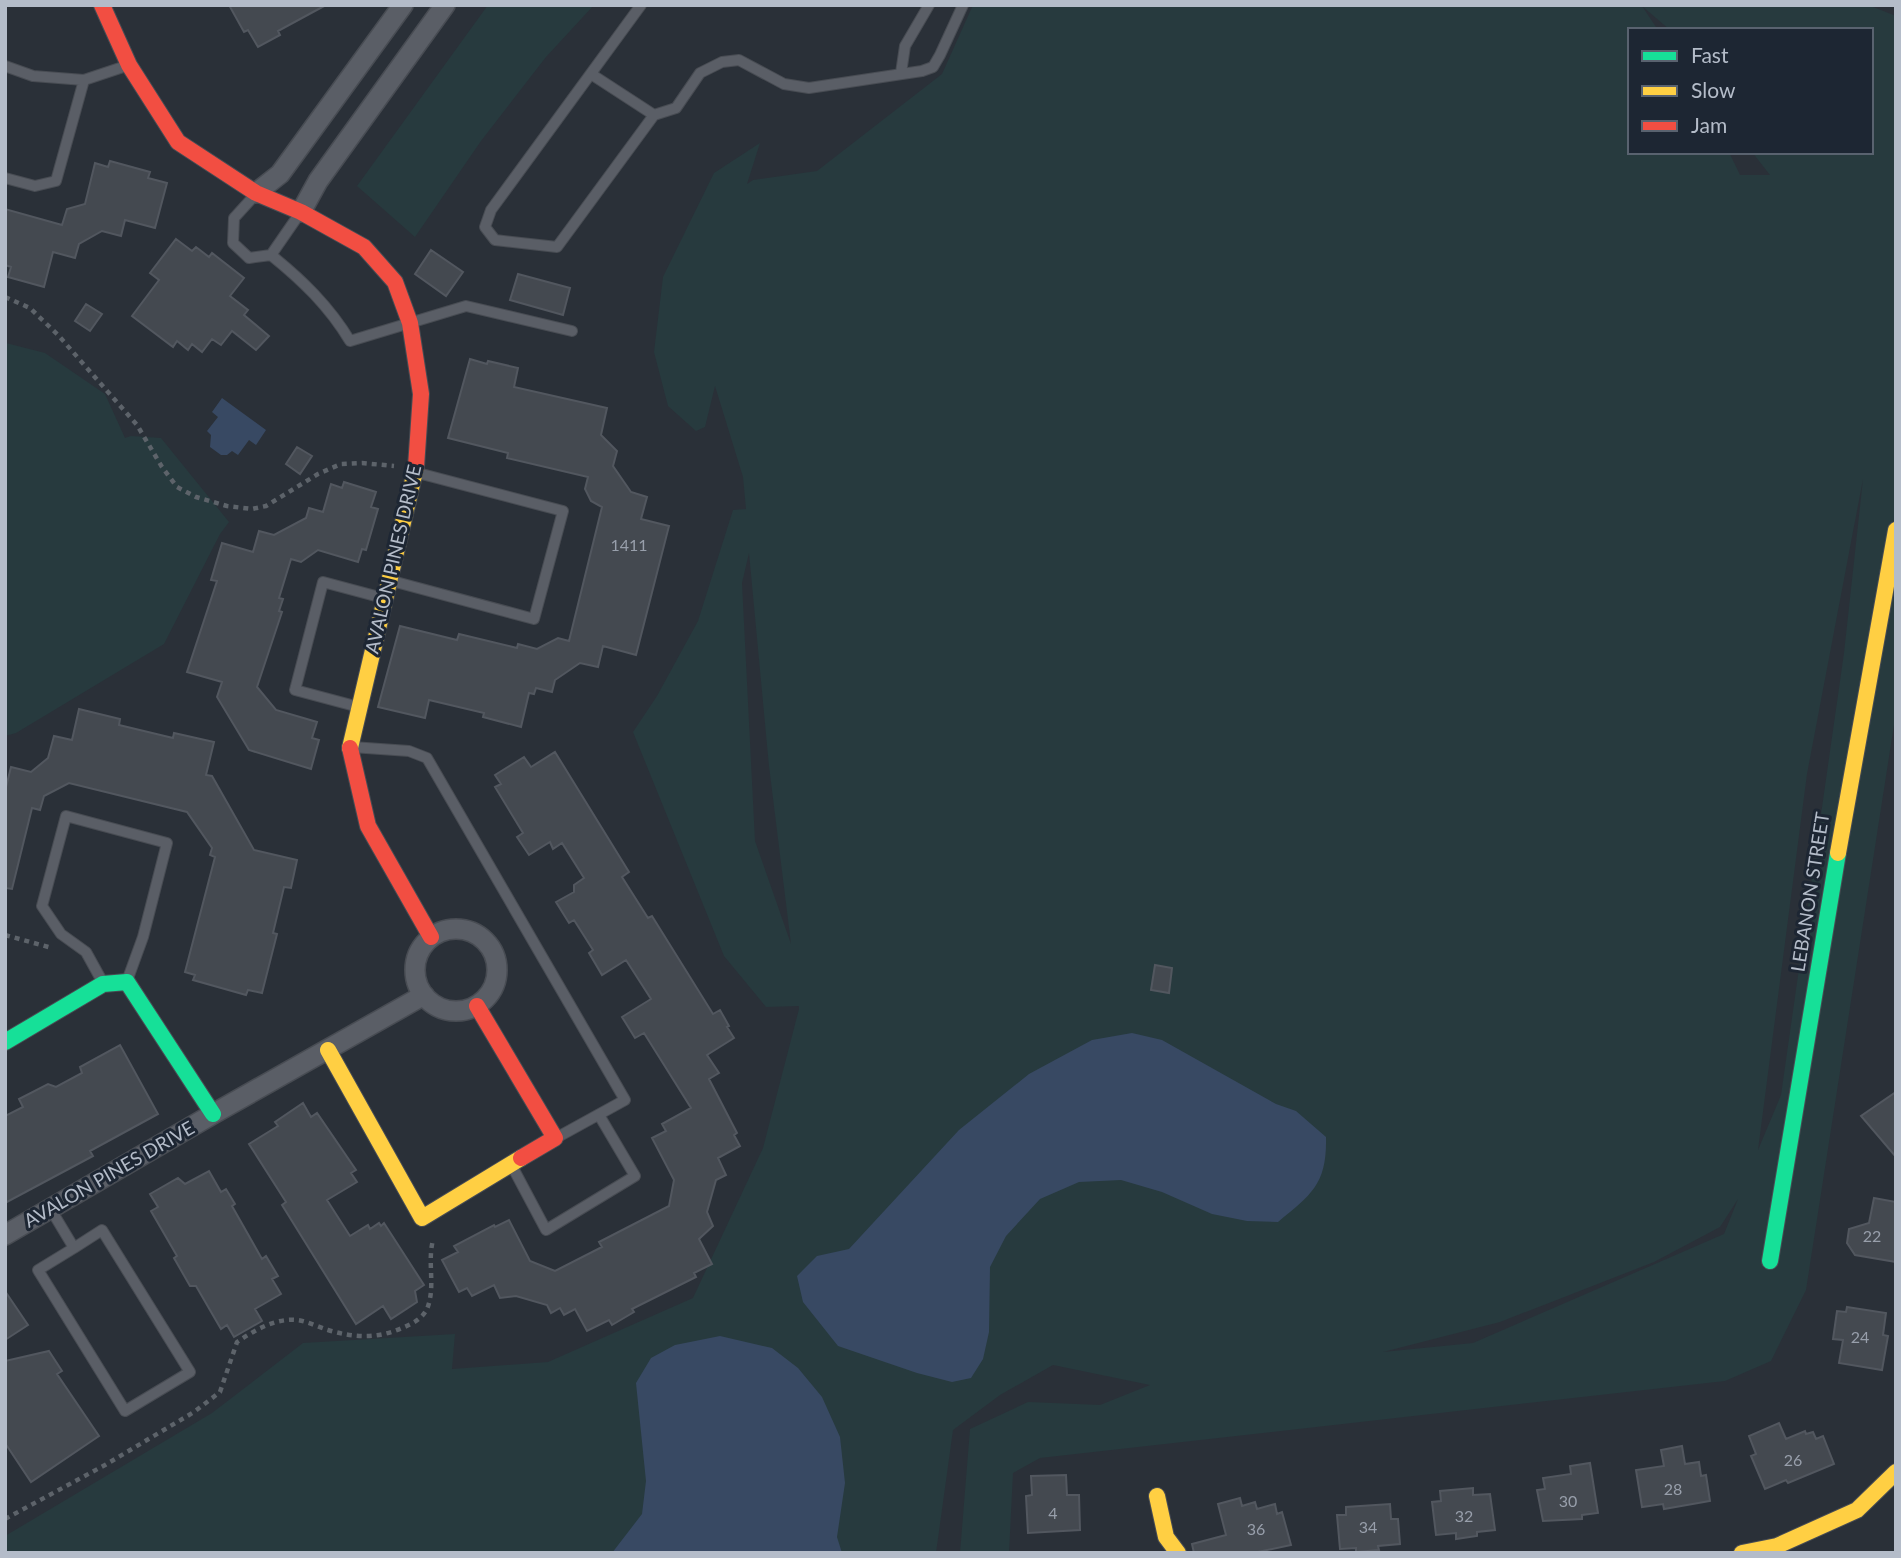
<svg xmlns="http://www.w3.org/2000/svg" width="1901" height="1558" font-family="Lato,sans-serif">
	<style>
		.green { fill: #273a3e; fill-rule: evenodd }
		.water { fill: #384963 }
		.building { fill: #444950; stroke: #52575f; stroke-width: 2 }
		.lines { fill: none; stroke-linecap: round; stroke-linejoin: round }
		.lane-casing { stroke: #484c53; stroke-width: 12 }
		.street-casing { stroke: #484c53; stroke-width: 22 }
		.fast-casing { stroke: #484c53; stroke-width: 18 }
		.slow-casing { stroke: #484c53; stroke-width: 18 }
		.jam-casing { stroke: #484c53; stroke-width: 18 }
		.path { stroke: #5d636a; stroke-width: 4.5; stroke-dasharray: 5 5; stroke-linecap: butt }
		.lane { stroke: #5a5e66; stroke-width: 10 }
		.street { stroke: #5a5e66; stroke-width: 19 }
		.fast { stroke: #16e098; stroke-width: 16 }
		.slow { stroke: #ffcf43; stroke-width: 16 }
		.jam { stroke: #f24e42; stroke-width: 16 }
		.labels { text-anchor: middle; stroke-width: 6; stroke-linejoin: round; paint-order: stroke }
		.number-label { font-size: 16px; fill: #989fab }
		.street-label { font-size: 19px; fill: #b4bcc9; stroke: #1d2633 }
	</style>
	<rect width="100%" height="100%" fill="#2a3038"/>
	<path class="green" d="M 488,5 L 594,5 L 546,57 L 481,141 L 415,237 L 357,186 Z
		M 973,5 L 1868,5 L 1896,16 L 1896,712 L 1806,1290 L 1771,1361 L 1725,1381 L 1040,1458 L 1013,1473 L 1009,1553 L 960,1553 L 970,1429 L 1028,1402 L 1100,1405 L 1150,1385 L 1053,1365 L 1000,1395 L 953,1430 L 936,1553 L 5,1553 L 5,1536 L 212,1413 L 303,1343 L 455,1334 L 452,1369 L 548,1362 L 693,1298 L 763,1148 L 799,1009 L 799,1006 L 766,1007 L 724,956 L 633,732 L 657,696 L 698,621 L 733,510 L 746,509 L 743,477 L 715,386 L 705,427 L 696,431 L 668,406 L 654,352 L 663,277 L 714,173 L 760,143 L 747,184 L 753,180 L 817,171 L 942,74 ZM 1642,6 L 1670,30 L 1871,30 L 1871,152 L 1752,152 L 1770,175 L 1740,175 L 1729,152 L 1630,152 L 1630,30 L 1658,30 ZM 1863,479 L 1844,653 L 1781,1095 L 1758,1150 L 1807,774 ZM 749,553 L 769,766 L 791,944 L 755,841 L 742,583 ZM 1738,1199 L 1724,1234 L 1473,1343 L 1383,1352 L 1500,1322 L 1654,1262 L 1720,1227 Z
		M 5,340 L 6,343 L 45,353 L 105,394 L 125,438 L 131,436 L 161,438 L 229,522 L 220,534 L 164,644 L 16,733 L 5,736 Z"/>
	<path class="water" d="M 222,398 L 266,430 L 256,445 L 249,440 L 238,455 L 232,451 L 227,455 L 221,455 L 210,447 L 211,435 L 207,431 L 218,417 L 212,412 Z
		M 1132,1033 L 1162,1040 L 1276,1104 L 1296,1111 L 1326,1137 C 1327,1184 1312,1194 1278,1222 L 1247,1221 L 1212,1214 L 1162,1192 L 1121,1180 L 1079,1182 L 1040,1199 L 1006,1236 L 990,1267 L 989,1332 L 983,1359 L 971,1378 L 952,1382 L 917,1373 L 838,1346 L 803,1302 L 797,1276 L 817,1256 L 849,1249 L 959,1130 L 1029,1074 L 1092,1040 Z
		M 720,1336 L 772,1348 L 798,1368 L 822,1397 L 840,1437 L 845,1483 L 837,1537 L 842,1553 L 612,1553 L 642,1514 L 646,1481 L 636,1383 L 651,1358 L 675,1345 Z"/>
	<path class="building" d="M 229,5 L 326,5 L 278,31 L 280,35 L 258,47 L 248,30 L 244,32 Z
		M 110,161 L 150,172 L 148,178 L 167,183 L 155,228 L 125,220 L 121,236 L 102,231 L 79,244 L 75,258 L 53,252 L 44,287 L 8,277 L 11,267 L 5,265 L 5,209 L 62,225 L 67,209 L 85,204 L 95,163 L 108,167 Z
		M 176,239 L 192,251 L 196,247 L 209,257 L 212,253 L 244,278 L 230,296 L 248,310 L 244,315 L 269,336 L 256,350 L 232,331 L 221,345 L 212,339 L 202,352 L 192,344 L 188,350 L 177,341 L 173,347 L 132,316 L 159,280 L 150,273 Z
		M 431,250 L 463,272 L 446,296 L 415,274 Z
		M 518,274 L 570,288 L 563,315 L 510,300 Z
		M 86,304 L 102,314 L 90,331 L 75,321 Z
		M 470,359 L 487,364 L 488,361 L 518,368 L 514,387 L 607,408 L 601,435 L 617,451 L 613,466 L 631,492 L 647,497 L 641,519 L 669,526 L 636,655 L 603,646 L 598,667 L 580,663 L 555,680 L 552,692 L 536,688 L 534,694 L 529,693 L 521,727 L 483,717 L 484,713 L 429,700 L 425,718 L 378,707 L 400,626 L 457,640 L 459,634 L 517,648 L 518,644 L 537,649 L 558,638 L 569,641 L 602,507 L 591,501 L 585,489 L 588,477 L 507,458 L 508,453 L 448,438 Z
		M 297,447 L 312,456 L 300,474 L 286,464 Z
		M 344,482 L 376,492 L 371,507 L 378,509 L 366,550 L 362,549 L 358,562 L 318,550 L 301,562 L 291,559 L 279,598 L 283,599 L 279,611 L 282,612 L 257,687 L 276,710 L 317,722 L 312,738 L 319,740 L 311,769 L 249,750 L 217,697 L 222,682 L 187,672 L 217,581 L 211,580 L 222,543 L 253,552 L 259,531 L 274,535 L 306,518 L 309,508 L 323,512 L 331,484 L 342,488 Z
		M 79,709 L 120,719 L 119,725 L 173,738 L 174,733 L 214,742 L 206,775 L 212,776 L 254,850 L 297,860 L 291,888 L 284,887 L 273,933 L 277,934 L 262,993 L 248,990 L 246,995 L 193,980 L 195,975 L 185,972 L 215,857 L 210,855 L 212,848 L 187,812 L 69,783 L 44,796 L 40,810 L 32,808 L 12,889 L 5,888 L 5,791 L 11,767 L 31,772 L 48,758 L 54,736 L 72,740 Z
		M 555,752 L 629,872 L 622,877 L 648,918 L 652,916 L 713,1014 L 720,1010 L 729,1026 L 727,1027 L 734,1038 L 707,1055 L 719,1073 L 709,1079 L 737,1133 L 734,1135 L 740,1146 L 718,1158 L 726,1175 L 716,1180 L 707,1212 L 713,1226 L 699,1239 L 712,1264 L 694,1273 L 696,1277 L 632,1309 L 634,1312 L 612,1325 L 609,1320 L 587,1331 L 575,1309 L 564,1315 L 560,1308 L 551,1313 L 547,1305 L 516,1296 L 500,1298 L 494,1285 L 472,1296 L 467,1288 L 459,1292 L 442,1260 L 458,1252 L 454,1246 L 494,1225 L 495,1227 L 509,1220 L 530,1261 L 555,1271 L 602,1247 L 599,1242 L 669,1206 L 674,1180 L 652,1138 L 666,1131 L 662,1124 L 691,1108 L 644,1033 L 635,1038 L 622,1017 L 651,999 L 626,960 L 602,975 L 589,953 L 593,950 L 574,920 L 569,923 L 556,902 L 574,892 L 574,885 L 584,878 L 562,843 L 553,849 L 550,842 L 529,855 L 517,837 L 523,833 L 495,787 L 501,784 L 495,775 L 524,757 L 531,767 Z
		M 1155,965 L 1172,968 L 1169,993 L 1151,990 Z
		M 120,1045 L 158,1114 L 90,1151 L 93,1156 L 5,1203 L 5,1116 L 23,1107 L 19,1099 L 48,1084 L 56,1087 L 82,1073 L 80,1067 Z
		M 1896,1092 L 1896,1157 L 1861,1116 Z
		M 303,1103 L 311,1117 L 317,1113 L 356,1170 L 351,1173 L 357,1182 L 327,1200 L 350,1236 L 368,1225 L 370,1229 L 379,1223 L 381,1226 L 384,1223 L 424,1285 L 415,1291 L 417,1302 L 391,1319 L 383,1306 L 356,1324 L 282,1205 L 286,1202 L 249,1144 L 278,1126 L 275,1122 Z
		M 209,1171 L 221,1192 L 226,1189 L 235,1204 L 232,1206 L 262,1259 L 266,1256 L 278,1276 L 272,1279 L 281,1294 L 255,1309 L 262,1321 L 234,1337 L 227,1325 L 221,1329 L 196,1286 L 190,1286 L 174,1258 L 177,1256 L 151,1211 L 158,1207 L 150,1194 L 178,1178 L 185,1184 Z
		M 1874,1198 L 1896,1202 L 1896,1262 L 1855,1255 L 1847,1243 L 1849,1229 L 1869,1223 Z
		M 5,1291 L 28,1325 L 5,1340 Z
		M 1847,1307 L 1886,1313 L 1883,1335 L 1888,1336 L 1882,1370 L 1839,1363 L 1843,1340 L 1833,1339 L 1837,1311 L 1846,1312 Z
		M 49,1351 L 62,1371 L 57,1374 L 99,1436 L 31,1482 L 5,1443 L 5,1361 Z
		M 1779,1423 L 1786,1439 L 1805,1431 L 1806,1434 L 1813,1432 L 1816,1439 L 1823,1436 L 1834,1464 L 1788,1483 L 1786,1480 L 1765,1489 L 1751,1456 L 1756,1454 L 1749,1436 Z
		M 1682,1446 L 1685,1464 L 1699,1462 L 1701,1476 L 1706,1475 L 1710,1501 L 1664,1509 L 1663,1504 L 1642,1507 L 1636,1470 L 1664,1466 L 1661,1450 Z
		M 1590,1463 L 1598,1513 L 1582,1515 L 1582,1519 L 1543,1521 L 1537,1490 L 1545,1489 L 1543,1478 L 1571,1474 L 1570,1466 Z
		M 1066,1475 L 1067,1495 L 1079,1495 L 1080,1530 L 1028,1533 L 1026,1496 L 1032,1495 L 1031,1476 Z
		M 1473,1488 L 1473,1495 L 1490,1494 L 1495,1530 L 1477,1532 L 1477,1536 L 1456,1539 L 1456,1533 L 1436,1535 L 1432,1502 L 1441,1501 L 1440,1491 Z
		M 1240,1498 L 1242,1506 L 1255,1502 L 1257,1509 L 1275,1504 L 1277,1514 L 1282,1512 L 1291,1545 L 1253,1553 L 1194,1553 L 1192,1544 L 1226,1535 L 1218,1504 Z
		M 1390,1504 L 1391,1519 L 1398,1519 L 1400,1544 L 1378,1546 L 1379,1550 L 1356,1552 L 1356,1548 L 1340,1549 L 1337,1515 L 1346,1515 L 1346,1507 Z"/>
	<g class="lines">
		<defs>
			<path id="lane" d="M 5,66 L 33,76 L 84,80 L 126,66
				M 901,73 L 905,46 L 929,5
				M 591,74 L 654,115 L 557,247 L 495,240 L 485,227 L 491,210 L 641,5
				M 654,115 L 676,108 L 700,73 L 722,62 L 739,60 L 784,84 L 809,88 L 922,71 L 933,67 L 940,55 L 963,5
				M 5,178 L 35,186 L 56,181 L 84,80
				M 254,196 L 234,218 L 233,243 L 249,258 L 271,255 L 300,213
				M 271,255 C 302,280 329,306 350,341 L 466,306 L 572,331
				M 392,581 L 534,619 L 563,511 L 418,473
				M 355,706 L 295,690 L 323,582 L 383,598
				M 352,747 L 409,751 L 427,758 L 625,1100 L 556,1138
				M 102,981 L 86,952 L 61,934 L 42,906 L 66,816 L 167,843 L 143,937 L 127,981
				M 512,1166 L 546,1230 L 635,1176 L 599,1115
				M 50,1208 L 74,1248 L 38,1270 L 125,1411 L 190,1372 L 102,1230 L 74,1248"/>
			<path id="street" d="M 256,193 L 280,174 L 403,5
				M 301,212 L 318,181 L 445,5
				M415 970a41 41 0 1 1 82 0a41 41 0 1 1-82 0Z
				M 5,1235 L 213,1114 L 424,995"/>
			<path id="fast" d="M 5,1042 L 103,984 L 127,982 L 213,1114
				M 1770,1261 L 1838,853"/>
			<path id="slow" d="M 350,748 L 416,467
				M 1838,853 L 1896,530
				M 328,1050 L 422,1218 L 521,1158
				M 1157,1496 L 1166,1537 L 1178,1553
				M 1742,1553 L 1777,1546 L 1857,1510 L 1896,1472"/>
			<path id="jam" d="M 102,5 L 129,65 L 178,142 L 256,193 L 301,212 L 364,247 L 395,282 L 410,323 L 421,394 L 416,467
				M 350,748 L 368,826 L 431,937
				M 477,1006 L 555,1138 L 521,1158"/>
		</defs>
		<use href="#lane" class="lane-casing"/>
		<use href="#street" class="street-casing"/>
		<use href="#fast" class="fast-casing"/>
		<use href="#slow" class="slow-casing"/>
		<use href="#jam" class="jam-casing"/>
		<path class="path" d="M 5,297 L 30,308 L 58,335 L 137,425 L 162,467 L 177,487 L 196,497 L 227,506 L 252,509 L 266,506 L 318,474 L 341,464 L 362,463 L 394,466
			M 5,935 L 52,948
			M 5,1519 L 105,1465 L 194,1412 L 220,1392 L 237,1342 C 255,1330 275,1318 297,1320 C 307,1321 318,1327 328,1330 C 354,1338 377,1339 402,1328 C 412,1324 422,1319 427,1309 C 436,1287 427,1263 433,1240"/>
		<use href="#lane" class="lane"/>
		<use href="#street" class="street"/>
		<use href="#fast" class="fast"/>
		<use href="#slow" class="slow"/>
		<use href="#jam" class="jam"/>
	</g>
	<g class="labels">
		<g class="number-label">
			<text x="629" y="551">1411</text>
			<text x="1872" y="1242">22</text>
			<text x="1860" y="1343">24</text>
			<text x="1793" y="1466">26</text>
			<text x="1673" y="1495">28</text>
			<text x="1568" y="1507">30</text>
			<text x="1053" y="1519">4</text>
			<text x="1464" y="1522">32</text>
			<text x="1368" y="1533">34</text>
			<text x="1256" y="1535">36</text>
		</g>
		<g class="street-label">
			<text transform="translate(393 559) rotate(-77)" y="7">AVALON PINES DRIVE</text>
			<text transform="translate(1810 892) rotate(-81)" y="7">LEBANON STREET</text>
			<text transform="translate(109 1174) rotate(-30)" y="7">AVALON PINES DRIVE</text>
		</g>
	</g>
	<rect width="1901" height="1558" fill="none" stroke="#b4bcc9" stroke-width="14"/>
	<rect x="1628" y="28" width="245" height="126" fill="#1d2633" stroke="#59626f" stroke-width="2"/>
	<rect x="1642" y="51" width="35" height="10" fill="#16e098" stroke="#59626f" stroke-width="2"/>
	<text x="1691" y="63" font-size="21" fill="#b4bcc9">Fast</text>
	<rect x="1642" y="86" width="35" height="10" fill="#ffcf43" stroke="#59626f" stroke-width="2"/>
	<text x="1691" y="98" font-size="21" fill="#b4bcc9">Slow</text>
	<rect x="1642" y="121" width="35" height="10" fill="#f24e42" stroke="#59626f" stroke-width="2"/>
	<text x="1691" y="133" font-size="21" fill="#b4bcc9">Jam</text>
</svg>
